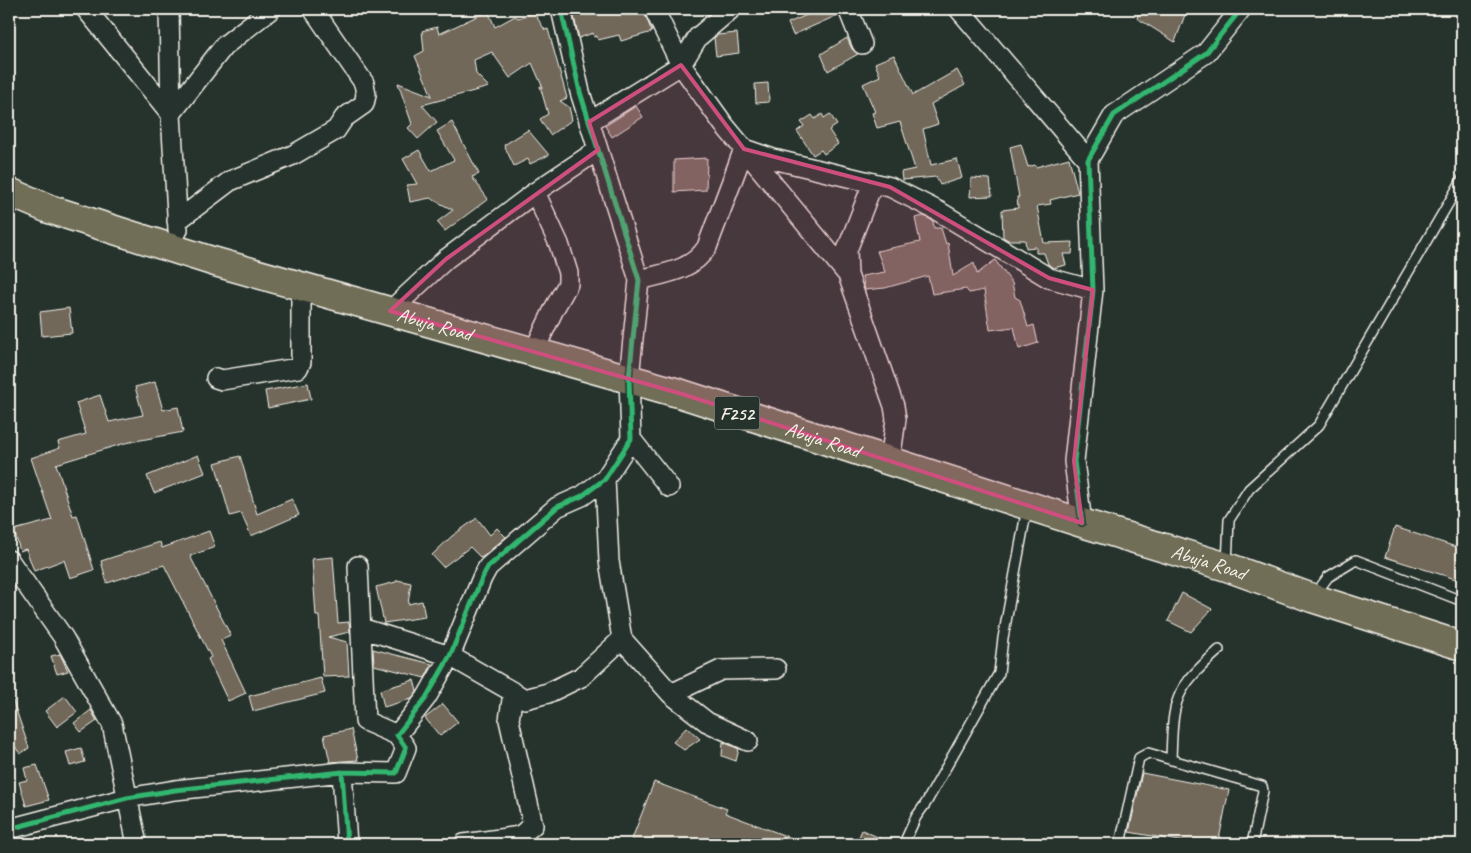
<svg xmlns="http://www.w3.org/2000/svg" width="1471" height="853" font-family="Caveat,sans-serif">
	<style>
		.building { fill: #71675a; stroke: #f4f1e8 }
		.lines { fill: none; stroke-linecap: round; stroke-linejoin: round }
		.service-casing { stroke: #f4f1e8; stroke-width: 12 }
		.minor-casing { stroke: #f4f1e8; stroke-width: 22 }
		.primary-casing { stroke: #f4f1e8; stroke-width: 31 }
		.service { stroke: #26332d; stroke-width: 9 }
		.minor { stroke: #26332d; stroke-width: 19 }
		.primary { stroke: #716e59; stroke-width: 28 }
		.cycleway-casing { stroke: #26332d; stroke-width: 8 }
		.cycleway { stroke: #33b770; stroke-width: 5 }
		.marked { fill: #ce4e7e; fill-opacity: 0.2; stroke: #ce4e7e; stroke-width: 4; stroke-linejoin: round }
		.labels { text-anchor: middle; stroke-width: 4.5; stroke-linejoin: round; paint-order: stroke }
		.shield { fill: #26332d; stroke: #b6b8b0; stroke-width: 1 }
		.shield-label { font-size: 19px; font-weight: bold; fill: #f4f1e8 }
		.street-label { font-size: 20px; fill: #f4f1e8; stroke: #26332d }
	</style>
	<rect width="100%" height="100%" fill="#26332d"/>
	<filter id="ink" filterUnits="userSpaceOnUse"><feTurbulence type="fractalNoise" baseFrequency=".02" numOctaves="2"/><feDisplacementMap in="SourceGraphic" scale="10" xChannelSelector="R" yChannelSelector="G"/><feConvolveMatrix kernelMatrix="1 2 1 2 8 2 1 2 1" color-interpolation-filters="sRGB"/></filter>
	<g filter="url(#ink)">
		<path class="building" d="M 572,9 L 643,9 L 652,32 L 621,41 L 619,35 L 598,40 L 597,36 L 594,37 L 593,33 L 579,38 Z
			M 821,9 L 837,9 L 838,15 L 793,35 L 788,23 Z
			M 1140,9 L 1180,9 L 1186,12 L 1175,42 L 1137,18 Z
			M 488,11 L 495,27 L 515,16 L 518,18 L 534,13 L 545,30 L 548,29 L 567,98 L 560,101 L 569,107 L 572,120 L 550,135 L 540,119 L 548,114 L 540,86 L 543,88 L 532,63 L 510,78 L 492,52 L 474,60 L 476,74 L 489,87 L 422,105 L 437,122 L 418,139 L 408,128 L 412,124 L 398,83 L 432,96 L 415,56 L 424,51 L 422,31 L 437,27 L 439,34 Z
			M 737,33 L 739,53 L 716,56 L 714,38 L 717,35 Z
			M 847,38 L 852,49 L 858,54 L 828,71 L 821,54 Z
			M 894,55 L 913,95 L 957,70 L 965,85 L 931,104 L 938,124 L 923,129 L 931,165 L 957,159 L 962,178 L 940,185 L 936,177 L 902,180 L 901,172 L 915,169 L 900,122 L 877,128 L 872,113 L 875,112 L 863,84 L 880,76 L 875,63 Z
			M 768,83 L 769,102 L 756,103 L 755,84 Z
			M 636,106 L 643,117 L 612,137 L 605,126 Z
			M 822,114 L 824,118 L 830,114 L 837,125 L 829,130 L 838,144 L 824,154 L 821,150 L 813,155 L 797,131 L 804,126 L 801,122 L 812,115 L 815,119 Z
			M 452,122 L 479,174 L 472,177 L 488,199 L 445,231 L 437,222 L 453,210 L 430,198 L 410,202 L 407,185 L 417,184 L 403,159 L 419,150 L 431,171 L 454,160 L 437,131 Z
			M 528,130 L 549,155 L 530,164 L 528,159 L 514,166 L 504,145 Z
			M 1021,144 L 1028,167 L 1035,165 L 1036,167 L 1069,158 L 1078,193 L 1050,200 L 1051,204 L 1037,206 L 1044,243 L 1073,242 L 1072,254 L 1063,254 L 1066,265 L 1053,268 L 1048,264 L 1044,253 L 1036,253 L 1036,247 L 1026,248 L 1025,240 L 1008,240 L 1003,237 L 1002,210 L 1018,208 L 1017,197 L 1019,197 L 1010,147 Z
			M 707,158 L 706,190 L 674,192 L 674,160 Z
			M 971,178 L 990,179 L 992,196 L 970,197 Z
			M 924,216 L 933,221 L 934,228 L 941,228 L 946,244 L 948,243 L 953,276 L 974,263 L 977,274 L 995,260 L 1012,283 L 1015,297 L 1020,300 L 1028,327 L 1034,325 L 1038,343 L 1019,349 L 1014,327 L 990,330 L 984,290 L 969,293 L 966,289 L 932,294 L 928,276 L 885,288 L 865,290 L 862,276 L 885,272 L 877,251 L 920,242 L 915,218 Z
			M 69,308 L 72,333 L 42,336 L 40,312 Z
			M 155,382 L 163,410 L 178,407 L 183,432 L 125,443 L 56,464 L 73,516 L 77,515 L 94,570 L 70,578 L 64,560 L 34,571 L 26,549 L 20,551 L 14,530 L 52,520 L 31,458 L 60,448 L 58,442 L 86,434 L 76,403 L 100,395 L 109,422 L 143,415 L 135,387 Z
			M 308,383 L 311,399 L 268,408 L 265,391 Z
			M 198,455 L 205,473 L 154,493 L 147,476 Z
			M 240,456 L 257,514 L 292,499 L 299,515 L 251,536 L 241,513 L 230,516 L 215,463 Z
			M 477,518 L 490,535 L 497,528 L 506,537 L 481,558 L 470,547 L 443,567 L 432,555 L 452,536 Z
			M 1395,527 L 1462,549 L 1462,581 L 1385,557 Z
			M 209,531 L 215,547 L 190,556 L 231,636 L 221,640 L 246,693 L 228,701 L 208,659 L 211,657 L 164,565 L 107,583 L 101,561 L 160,542 L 162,548 Z
			M 333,557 L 338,623 L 349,622 L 350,632 L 328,637 L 347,642 L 349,676 L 323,677 L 319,616 L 316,616 L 312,559 Z
			M 397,580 L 411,583 L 408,604 L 422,601 L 425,617 L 384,623 L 376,587 L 396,582 Z
			M 1182,593 L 1212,609 L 1191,632 L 1168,621 Z
			M 373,649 L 392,654 L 432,664 L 425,678 L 374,665 Z
			M 60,654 L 68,671 L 57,674 L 51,656 Z
			M 321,678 L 325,693 L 253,711 L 249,696 Z
			M 414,680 L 417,691 L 411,699 L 384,707 L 380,690 Z
			M 9,695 L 11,695 L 29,748 L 20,754 L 9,737 Z
			M 65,696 L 77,712 L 57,727 L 45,711 Z
			M 443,704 L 458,722 L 440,736 L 425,718 Z
			M 91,710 L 97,721 L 81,732 L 74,723 Z
			M 687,727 L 700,739 L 684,750 L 673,742 Z
			M 351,729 L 358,760 L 330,762 L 324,735 Z
			M 723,742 L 739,749 L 736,761 L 722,756 Z
			M 81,748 L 85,762 L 70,766 L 66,752 Z
			M 37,765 L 49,800 L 26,806 L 19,782 L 27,780 L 24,768 Z
			M 1142,773 L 1229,790 L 1218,844 L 1197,844 L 1129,832 Z
			M 654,782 L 727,809 L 725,813 L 807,844 L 630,844 Z
			M 862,830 L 893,844 L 856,844 Z"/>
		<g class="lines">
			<defs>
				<path id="service" d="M 1227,564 L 1229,520 L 1249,489 L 1319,425 L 1462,180
					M 1314,596 L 1328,577 L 1356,560 L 1462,601
					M 1171,760 C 1173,699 1173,691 1219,650
					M 905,841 L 916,817 L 926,803 L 999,673 L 1003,638 L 1027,508
					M 1120,844 L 1139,758 L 1148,753 L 1262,786 L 1263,791 L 1252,844"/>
				<path id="minor" d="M 86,9 L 171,114 L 224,46 L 271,9
					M 169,9 L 171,114 L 178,230
					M 654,9 L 681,65 L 724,125 L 744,149 L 773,159 L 890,187 L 938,211 L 1049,278 L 1093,290
					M 848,9 L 862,44
					M 959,9 L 1088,160
					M 589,122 L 681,65 L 698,37 L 731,9
					M 744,149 L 848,275
					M 873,183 L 847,250 L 848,275 L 894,406 L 896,419 L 890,461
					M 177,221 L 230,181 L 293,155 L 336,130 L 344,118 L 364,104 L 366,95 L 364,83 L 313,9
					M 639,280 C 665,273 692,271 707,247 L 744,149
					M 390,311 L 446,259 L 541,188 L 598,150
					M 534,351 L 555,307 L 568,284 L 568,273 L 559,244 L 535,192
					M 216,378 L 222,380 L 298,368 L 301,362 L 301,286
					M 631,439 L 669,487
					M 1082,523 L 1074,461 L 1093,290 L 1088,160 L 1114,115 L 1206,53 L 1241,9
					M 9,560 L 63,637 L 112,724 L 137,844
					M 358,566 L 365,721 L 397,735
					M 361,628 L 450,656 L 525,699 L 548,693 L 581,677 L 622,639 L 609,561 L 605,479
					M 622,639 L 671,694 L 707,722 L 748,741
					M 671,694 L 721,670 L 776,669
					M 9,829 L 127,798 L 175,790 L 342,772
					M 347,844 L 342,772 L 396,773 L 406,748 L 397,735 L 426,698 L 450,656 L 482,578 L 488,567 L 557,507 L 582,496 L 605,479 L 631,439 L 629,378 L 639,280 L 580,92 L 561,9
					M 464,844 L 520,836 L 533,825 L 509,720 L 513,693"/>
				<g id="primary">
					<path id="s1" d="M 9,192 L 49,209 L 212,261 L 682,394 L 1082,523 L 1227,567 L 1312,598 L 1462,646"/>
				</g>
			</defs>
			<use href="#service" class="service-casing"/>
			<use href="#minor" class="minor-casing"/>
			<use href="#primary" class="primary-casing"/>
			<use href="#service" class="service"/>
			<use href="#minor" class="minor"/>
			<use href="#primary" class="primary"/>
			<defs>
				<path id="cycleway" d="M 1082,523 L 1074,461 L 1093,290 L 1088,160 L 1114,115 L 1206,53 L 1241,9
					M 9,829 L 127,798 L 175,790 L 342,772
					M 347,844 L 342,772 L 396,773 L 406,748 L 397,735 L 426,698 L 450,656 L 482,578 L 488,567 L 557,507 L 582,496 L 605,479 L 631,439 L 629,378 L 639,280 L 580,92 L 561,9"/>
			</defs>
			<use href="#cycleway" class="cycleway-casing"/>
			<use href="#cycleway" class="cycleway"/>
		</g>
	</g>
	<path class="marked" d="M 681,65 L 744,149 L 890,187 L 1049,278 L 1093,290 L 1074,461 L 1082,523 L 682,394 L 390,311 L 446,259 L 598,150 L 589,122 Z"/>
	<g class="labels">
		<rect class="shield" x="714.5" y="396.5" width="45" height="33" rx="4"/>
		<g class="shield-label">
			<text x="737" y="420">F252</text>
		</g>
		<g class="street-label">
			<text dy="7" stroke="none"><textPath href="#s1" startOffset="446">Abuja Road</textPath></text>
			<text dy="7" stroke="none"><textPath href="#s1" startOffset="851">Abuja Road</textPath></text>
			<text dy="7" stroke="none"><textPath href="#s1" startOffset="1256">Abuja Road</textPath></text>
		</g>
	</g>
	<rect width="1471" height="853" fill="none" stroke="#26332d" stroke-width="30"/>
	<rect x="15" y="15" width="1441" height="823" fill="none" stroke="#f4f1e8" stroke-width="2" filter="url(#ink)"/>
</svg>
